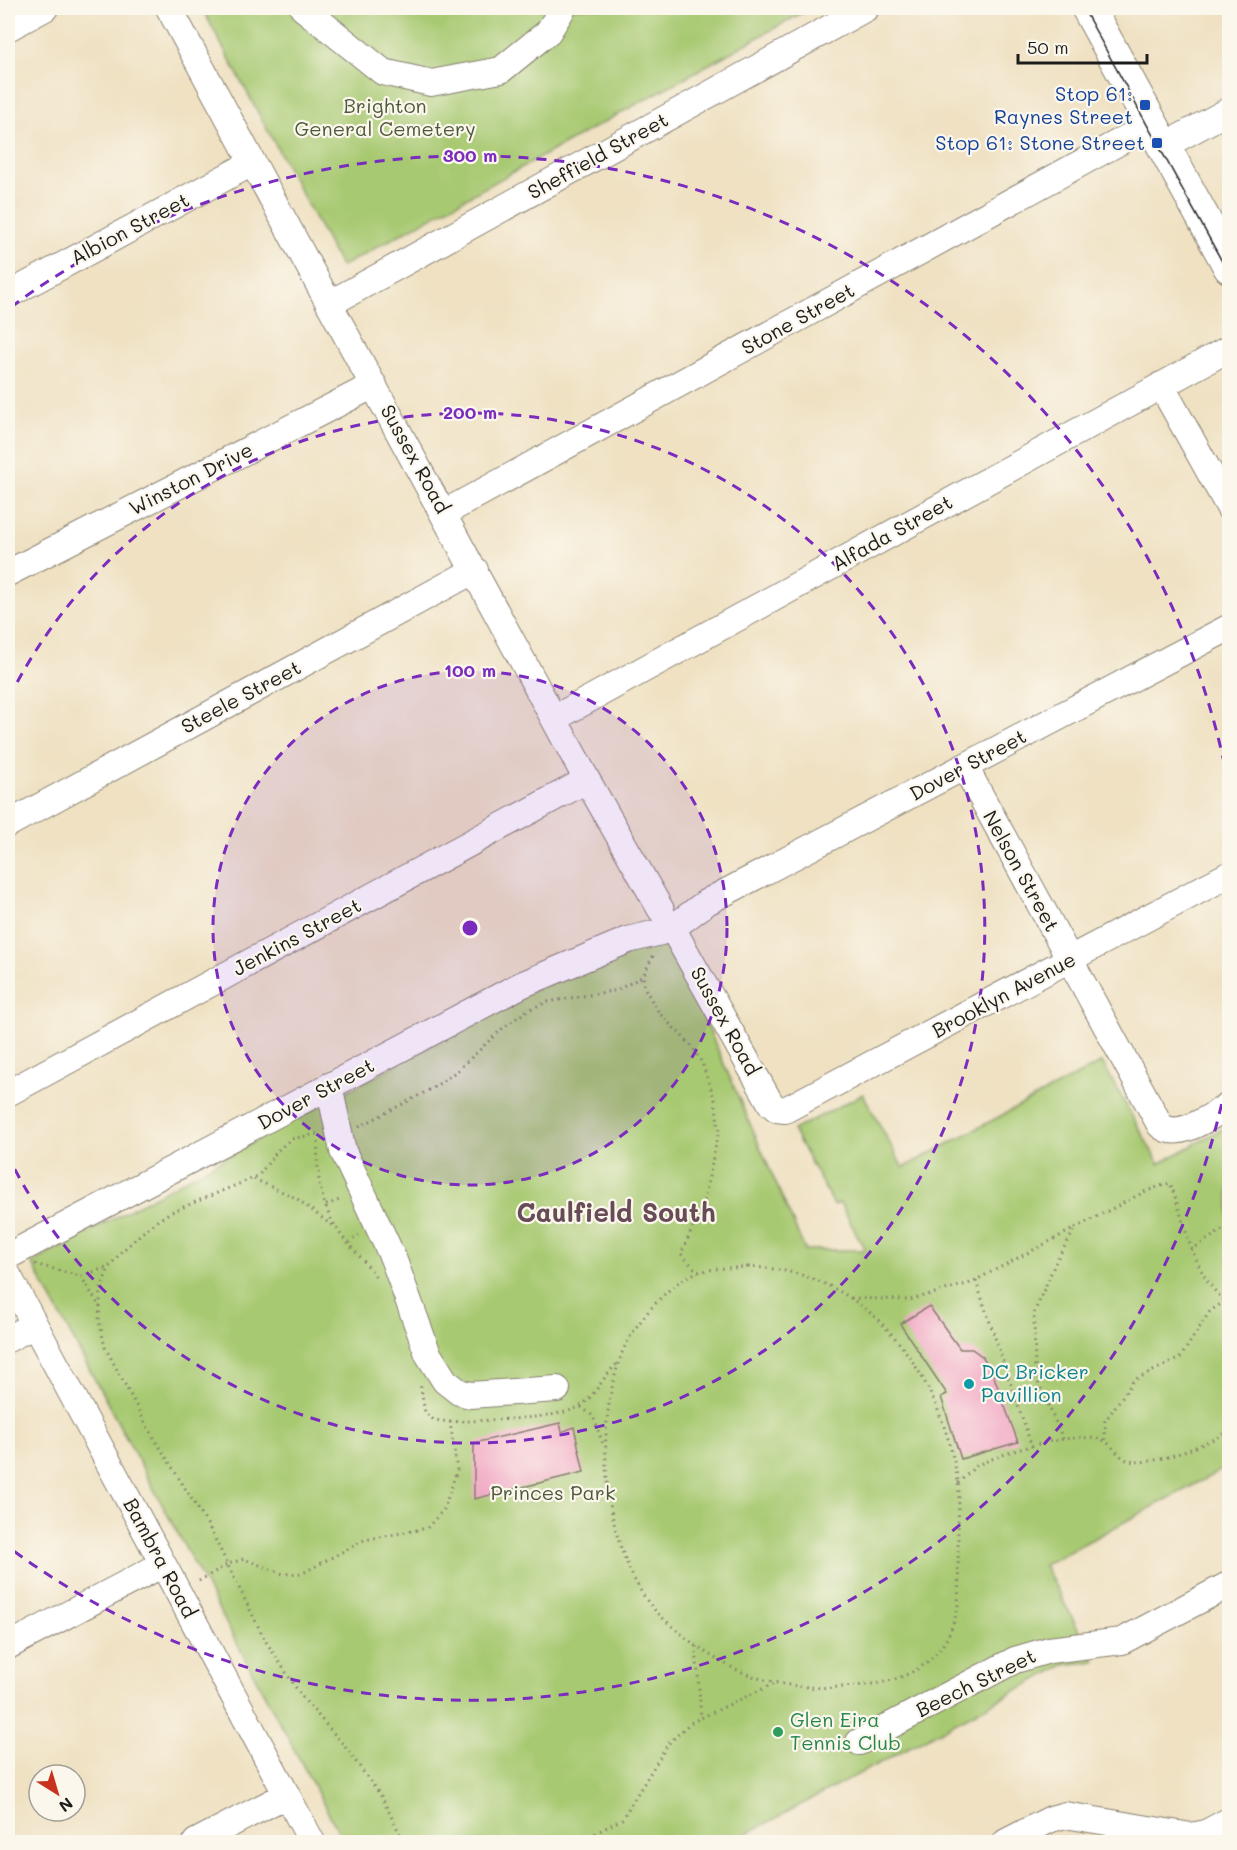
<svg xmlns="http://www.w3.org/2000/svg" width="1237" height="1850" font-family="Mali,sans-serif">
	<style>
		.green { fill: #a7c971; stroke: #627246; stroke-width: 1.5 }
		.building { fill: #f1a3c2 }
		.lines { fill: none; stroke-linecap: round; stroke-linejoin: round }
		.minor-casing { stroke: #867e6f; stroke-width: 28 }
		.major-casing { stroke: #867e6f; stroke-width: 35 }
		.path { stroke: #867e6f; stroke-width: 3; stroke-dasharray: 1.5 4.5; stroke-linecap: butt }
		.minor { stroke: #fff; stroke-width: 26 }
		.major { stroke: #fff; stroke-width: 33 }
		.tram { stroke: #1c1c1c; stroke-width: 1.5 }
		.ring { fill: none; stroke: #7b2cbf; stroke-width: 3; stroke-dasharray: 10 8 }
		.transit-dot { fill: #1a4fb4; stroke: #fbf7ec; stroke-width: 2 }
		.culture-dot { fill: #0f9aa8; stroke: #fbf7ec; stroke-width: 2 }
		.leisure-dot { fill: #2e9e5b; stroke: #fbf7ec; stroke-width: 2 }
		.labels { text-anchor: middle; stroke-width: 4.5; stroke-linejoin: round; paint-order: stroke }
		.transit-label { font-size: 20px; fill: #164399; stroke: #fbf7ec; text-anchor: end }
		.park-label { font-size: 20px; fill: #4d593a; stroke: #fbf7ec }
		.street-label { font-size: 20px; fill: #1c1c1c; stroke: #fbf7ec }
		.culture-label { font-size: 20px; fill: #0d838f; stroke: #fbf7ec; text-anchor: start }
		.leisure-label { font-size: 20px; fill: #27864d; stroke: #fbf7ec; text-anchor: start }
		.district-label { font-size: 26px; font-weight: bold; fill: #674b56; stroke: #fbf7ec }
		.centre { fill: #7b2cbf; stroke: #fbf7ec; stroke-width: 3 }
		.ring-label { font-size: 18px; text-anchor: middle; font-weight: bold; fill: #7b2cbf; stroke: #fbf7ec; stroke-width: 4.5; stroke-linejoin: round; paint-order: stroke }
	</style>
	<rect width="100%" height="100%" fill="#fbf7ec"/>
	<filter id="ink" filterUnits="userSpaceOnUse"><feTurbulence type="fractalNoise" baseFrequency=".0167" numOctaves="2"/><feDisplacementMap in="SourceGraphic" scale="12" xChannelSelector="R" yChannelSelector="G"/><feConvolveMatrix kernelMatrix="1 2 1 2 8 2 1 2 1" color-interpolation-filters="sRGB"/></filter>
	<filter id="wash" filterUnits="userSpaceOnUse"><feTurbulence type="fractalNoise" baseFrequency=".008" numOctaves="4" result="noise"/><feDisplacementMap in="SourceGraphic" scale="24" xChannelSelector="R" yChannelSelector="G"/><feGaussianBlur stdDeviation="1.35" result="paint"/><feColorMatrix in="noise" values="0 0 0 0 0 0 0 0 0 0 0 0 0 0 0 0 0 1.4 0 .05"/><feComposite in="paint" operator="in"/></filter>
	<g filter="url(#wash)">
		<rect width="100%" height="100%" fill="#efe1c2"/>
		<path class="green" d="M 202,8 L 811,8 L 341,267 Z
			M 646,942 L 668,943 L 676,954 L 805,1250 L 865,1250 L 840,1203 L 834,1205 L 793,1130 L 863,1094 L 903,1168 L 1102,1062 L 1159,1164 L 1229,1125 L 1229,1466 L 1044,1565 L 1095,1661 L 1064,1665 L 731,1842 L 344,1842 L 32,1263 L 525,994 Z"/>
		<g id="blocks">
			<path class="building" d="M 929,1306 L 960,1349 L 972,1349 L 983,1357 L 993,1374 L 1018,1442 L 961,1459 L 941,1397 L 947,1394 L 900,1324 Z
				M 560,1423 L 562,1432 L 574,1427 L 584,1472 L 474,1499 L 474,1443 Z"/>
		</g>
	</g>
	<g filter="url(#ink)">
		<use href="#blocks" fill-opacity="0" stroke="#867e6f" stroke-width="1.5"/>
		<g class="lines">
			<defs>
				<path id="minor" d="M 169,8 L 587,780 L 661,910
					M 303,8 L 383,72 L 431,83 L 501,70 L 548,32 L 563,8
					M 8,28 L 45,8
					M 1164,146 L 1230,110
					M 8,295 L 252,163
					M 329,304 L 866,8
					M 1161,385 L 1230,509
					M 444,513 L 1152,124
					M 8,573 L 374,385
					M 555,718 L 1230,348
					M 965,767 L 1160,1125 C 1178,1142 1212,1115 1230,1105
					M 8,824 L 475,570
					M 679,923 L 707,902 L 1230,627
					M 674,931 L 771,1104 L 777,1109 L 785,1110 L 1230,874
					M 329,1086 L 343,1151 L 393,1258 L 428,1354 L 445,1381 L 459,1392 L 470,1395 L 557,1389
					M 8,1093 L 587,780
					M 8,1256 L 521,985 L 628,940 L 661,932
					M 8,1275 L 312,1842
					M 8,1339 L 34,1325
					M 8,1646 L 163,1564
					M 859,1742 L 1015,1660 L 1049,1650 L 1122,1641 L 1230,1584
					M 196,1842 L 286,1795
					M 1006,1842 L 1051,1819 L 1065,1815 L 1191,1836 L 1206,1833 L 1230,1820"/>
				<path id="major" d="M 1088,8 L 1230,267"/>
			</defs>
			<use href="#minor" class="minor-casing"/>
			<use href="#major" class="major-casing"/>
			<path class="path" d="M 653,956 L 643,976 L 644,987 L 659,1013 L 691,1045 L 702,1063 L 715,1100 L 719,1130 L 703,1205 L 681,1254 L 698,1272
				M 359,1127 L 433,1088 L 458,1070 L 504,1027 L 528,1010 L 547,1002 L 618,990 L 643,976
				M 317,1134 L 291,1139 L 278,1150 L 258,1176 L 169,1213 L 151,1225 L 121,1252 L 109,1267 L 101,1289 L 99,1320 L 105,1347 L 148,1428 L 209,1527 L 265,1640 L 302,1697 L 343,1744 L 381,1796 L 404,1842
				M 318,1142 C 316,1172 320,1204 337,1229 C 348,1246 365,1260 376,1277
				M 254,1179 L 296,1198 L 335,1228
				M 326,1205 L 342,1199
				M 349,1243 L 359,1235
				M 1191,1250 L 1230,1225
				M 35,1264 L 80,1276 L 109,1267
				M 748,1267 C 869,1269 940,1372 958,1482 C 960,1498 958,1516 958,1532 C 958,1556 959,1581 958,1605 C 950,1652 919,1678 872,1684 C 798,1694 743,1684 685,1637 C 671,1625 656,1614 646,1599 C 603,1536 595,1433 619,1362 C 625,1341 640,1320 655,1304 C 667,1291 681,1278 698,1272 C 714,1268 732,1268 748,1267 Z
				M 81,1276 L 98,1304
				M 976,1281 L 1032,1447
				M 851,1298 L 910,1300 L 970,1283 L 1146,1191 L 1170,1183 C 1187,1225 1191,1276 1230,1305
				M 581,1407 L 593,1416 L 604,1447
				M 450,1422 C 478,1420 563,1420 582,1405 C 597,1393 604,1375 618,1363
				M 1063,1439 L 1035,1375 L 1034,1313 L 1057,1259 L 1076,1228
				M 1105,1440 L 1105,1421 L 1134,1380 L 1180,1358 L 1210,1311 L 1230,1298
				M 958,1483 C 965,1477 974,1466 982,1463 C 1013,1450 1070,1431 1102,1440 C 1112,1443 1117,1456 1127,1460 C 1148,1469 1212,1443 1230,1429
				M 199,1581 L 228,1564 L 244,1559 L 283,1574 L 303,1573 L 364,1540 L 427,1528 L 444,1509 L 457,1470 L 450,1422 L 434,1420 L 425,1413 L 420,1382
				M 696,1646 L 701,1718
				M 579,1842 L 622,1819 L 668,1744 L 690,1723 L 773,1684"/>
			<use href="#minor" class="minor"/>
			<use href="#major" class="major"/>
			<path class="tram" d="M 1083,8 L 1230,276"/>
		</g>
	</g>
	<circle cx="470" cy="928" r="257" fill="#7b2cbf" fill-opacity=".12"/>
	<g class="ring">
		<circle cx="470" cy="928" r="257"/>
		<path d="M9 698A515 515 0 1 1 9 1158"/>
		<path d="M1229 1069A772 772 0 0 1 11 1549M11 307A772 772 0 0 1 1229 787"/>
	</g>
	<g class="transit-dot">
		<rect x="1139" y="99" width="12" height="12" rx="3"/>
		<rect x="1151" y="137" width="12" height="12" rx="3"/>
	</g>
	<circle class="culture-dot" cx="969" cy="1384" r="6"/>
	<circle class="leisure-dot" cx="778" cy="1732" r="6"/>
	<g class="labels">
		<g class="transit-label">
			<text x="1133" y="101">Stop 61:<tspan x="1133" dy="23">Raynes Street</tspan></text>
			<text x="1145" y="150">Stop 61: Stone Street</text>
		</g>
		<g class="park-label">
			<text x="385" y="113">Brighton<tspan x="385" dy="23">General Cemetery</tspan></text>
			<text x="553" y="1500">Princes Park</text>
		</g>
		<g class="street-label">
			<text transform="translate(598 156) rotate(-29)" y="7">Sheffield Street</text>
			<text transform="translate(130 229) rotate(-28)" y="7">Albion Street</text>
			<text transform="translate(798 319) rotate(-29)" y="7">Stone Street</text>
			<text transform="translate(415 459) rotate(61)" y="7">Sussex Road</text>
			<text transform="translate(191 479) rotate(-27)" y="7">Winston Drive</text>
			<text transform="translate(892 533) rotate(-29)" y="7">Alfada Street</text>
			<text transform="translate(241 697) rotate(-28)" y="7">Steele Street</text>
			<text transform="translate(968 765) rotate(-28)" y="7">Dover Street</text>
			<text transform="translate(1021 871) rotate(61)" y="7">Nelson Street</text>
			<text transform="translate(297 937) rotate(-28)" y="7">Jenkins Street</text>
			<text transform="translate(1004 995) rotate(-28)" y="7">Brooklyn Avenue</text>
			<text transform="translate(725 1021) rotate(61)" y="7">Sussex Road</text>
			<text transform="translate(316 1094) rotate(-28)" y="7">Dover Street</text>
			<text transform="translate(160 1558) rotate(62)" y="7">Bambra Road</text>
			<text transform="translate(976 1683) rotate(-26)" y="7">Beech Street</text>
		</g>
		<g class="culture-label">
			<text x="981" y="1379">DC Bricker<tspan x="981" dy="23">Pavillion</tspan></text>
		</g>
		<g class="leisure-label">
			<text x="790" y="1727">Glen Eira<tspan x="790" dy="23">Tennis Club</tspan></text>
		</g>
		<g class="district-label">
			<text x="616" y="1222">Caulfield South</text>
		</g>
	</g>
	<circle cx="470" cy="928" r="9" class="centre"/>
	<g class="ring-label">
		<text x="470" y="162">300 m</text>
		<text x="470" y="419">200 m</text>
		<text x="470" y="677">100 m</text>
	</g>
	<rect width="1237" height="1850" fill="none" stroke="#fbf7ec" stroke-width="30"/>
	<g transform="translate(57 1793) rotate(143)"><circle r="28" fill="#fbf7ec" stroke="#a29f99" stroke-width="1.5"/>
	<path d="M0-4.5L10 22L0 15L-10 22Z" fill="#c8321e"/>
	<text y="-9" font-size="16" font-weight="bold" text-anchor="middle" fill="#1c1c1c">N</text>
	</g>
	<path d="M1018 54v9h129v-9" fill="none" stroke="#1c1c1c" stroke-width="3"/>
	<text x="1027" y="54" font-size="18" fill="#1c1c1c" stroke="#fbf7ec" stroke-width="4.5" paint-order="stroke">50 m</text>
</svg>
